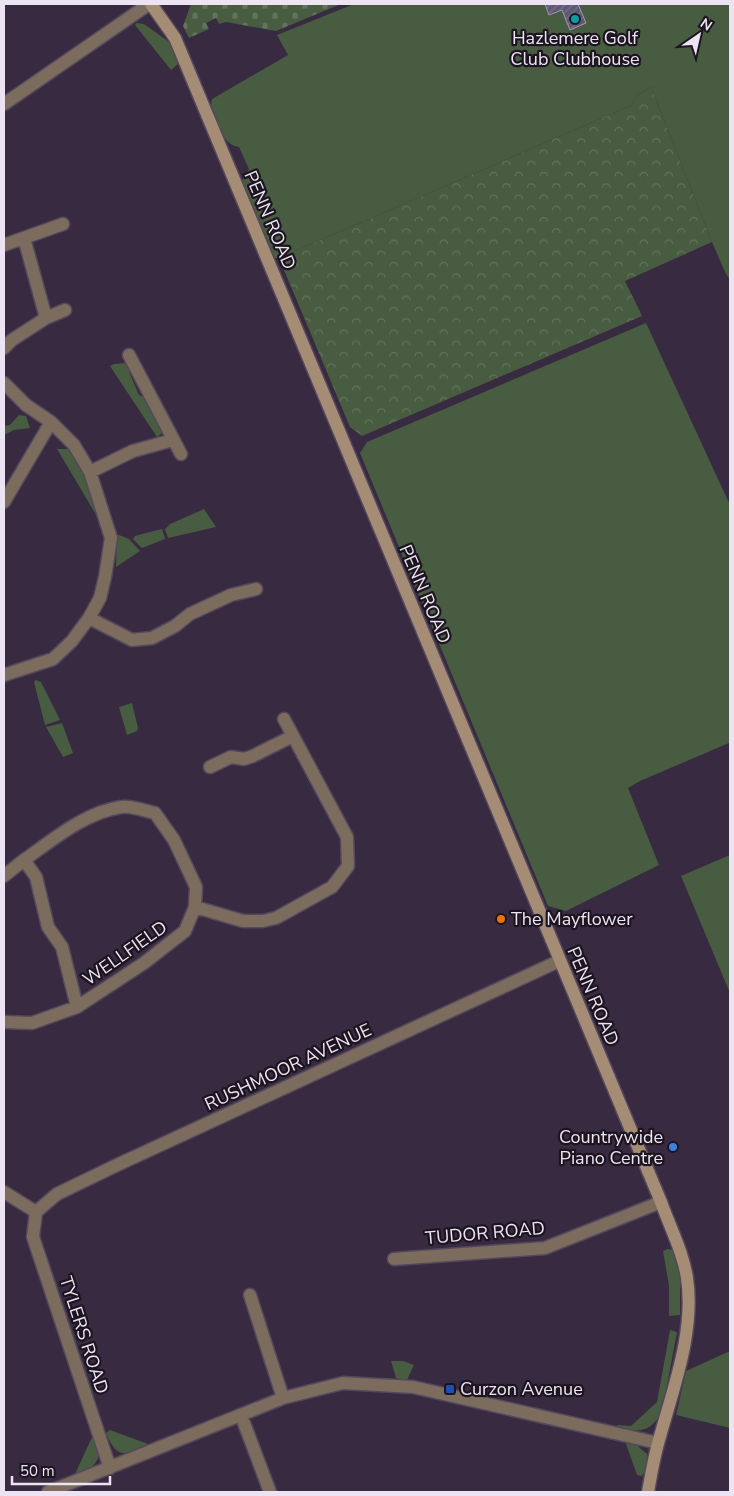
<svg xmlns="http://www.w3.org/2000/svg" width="734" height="1496" font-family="'Nunito Sans',sans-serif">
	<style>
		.green { fill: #485c41 }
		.forest { fill: url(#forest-crowns) }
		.cemetery { fill: url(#cemetery-stones) }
		.building { fill: url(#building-hatch); stroke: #9e99b7 }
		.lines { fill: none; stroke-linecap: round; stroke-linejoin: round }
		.street-casing { stroke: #55485d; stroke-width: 15 }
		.secondary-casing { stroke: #55485d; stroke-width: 15 }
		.street { stroke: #7b6c5d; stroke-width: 12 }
		.secondary { stroke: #a58d75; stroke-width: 12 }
		.culture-dot { fill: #0f9aa8; stroke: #1c1520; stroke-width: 2 }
		.food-dot { fill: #e8710a; stroke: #1c1520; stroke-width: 2 }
		.shop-dot { fill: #3f7fe0; stroke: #1c1520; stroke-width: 2 }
		.transit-dot { fill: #1a4fb4; stroke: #1c1520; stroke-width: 2 }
		.labels { text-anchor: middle; stroke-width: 4.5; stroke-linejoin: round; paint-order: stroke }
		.poi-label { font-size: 18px; fill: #ede4f3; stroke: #1c1520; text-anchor: start }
		.street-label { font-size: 18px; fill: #ede4f3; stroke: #1c1520 }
	</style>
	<defs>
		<pattern id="forest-crowns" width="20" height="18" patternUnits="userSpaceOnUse" patternTransform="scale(1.25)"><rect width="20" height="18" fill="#485c41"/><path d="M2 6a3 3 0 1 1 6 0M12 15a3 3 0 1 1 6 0" fill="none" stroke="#63735d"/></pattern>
		<pattern id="cemetery-stones" width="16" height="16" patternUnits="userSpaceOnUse" patternTransform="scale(1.25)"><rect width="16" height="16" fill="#485c41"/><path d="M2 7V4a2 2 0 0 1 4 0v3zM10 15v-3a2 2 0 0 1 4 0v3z" fill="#63735d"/></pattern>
		<pattern id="building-hatch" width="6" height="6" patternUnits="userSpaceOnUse" patternTransform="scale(1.25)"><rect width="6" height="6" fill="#5d5873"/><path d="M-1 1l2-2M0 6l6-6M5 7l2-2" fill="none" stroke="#757087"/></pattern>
	</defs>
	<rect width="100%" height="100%" fill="#382a40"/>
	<path class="green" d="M 354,4 L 730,4 L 730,280 L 725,272 L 712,242 L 651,87 L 636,96 L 632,105 L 279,258 L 274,258 L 242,181 L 249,169 L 239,147 C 221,145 217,119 211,105 L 212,99 L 288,55 L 277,35 Z
		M 137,23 L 144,24 L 172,44 L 179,60 L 178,64 L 171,70 L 135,25 Z
		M 646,323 L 730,505 L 730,745 L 729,743 L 640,781 L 628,788 L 659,865 L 566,911 L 548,906 L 360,453 L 367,442 Z
		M 127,363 L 130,366 L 129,372 L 139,395 C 149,398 162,423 162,433 L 157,437 L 110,366 L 114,364 Z
		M 19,415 L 26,416 L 30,428 L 14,430 L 4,435 L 4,426 L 10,425 Z
		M 57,449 L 71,449 L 88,476 L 99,512 L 98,518 Z
		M 204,509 L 216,527 L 168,538 L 165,529 L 170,524 Z
		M 162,529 L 165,539 L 142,548 L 133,539 L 135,536 Z
		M 119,535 L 129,539 L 140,551 L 116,567 L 117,536 Z
		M 36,680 L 41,682 L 60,720 L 45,725 L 34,682 Z
		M 132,703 L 138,728 L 137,731 L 127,735 L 119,707 Z
		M 62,723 L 73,753 L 63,757 L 46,727 Z
		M 730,855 L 730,993 L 681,876 Z
		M 668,1249 L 673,1250 L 680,1274 L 680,1315 L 669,1316 L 669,1286 L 663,1251 Z
		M 670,1330 L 677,1332 L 662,1412 C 649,1434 639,1432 617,1427 L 617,1425 L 631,1426 L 657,1402 Z
		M 730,1351 L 730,1428 L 676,1415 L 686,1371 Z
		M 391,1361 L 403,1361 L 414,1365 L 407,1380 L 396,1378 Z
		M 110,1430 L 148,1444 L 149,1446 C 125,1455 117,1460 106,1433 Z
		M 93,1435 L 100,1451 C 96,1472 80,1474 62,1481 L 62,1479 L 75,1474 Z
		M 625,1441 L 634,1443 L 647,1454 L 647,1466 L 642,1476 L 637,1475 Z"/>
	<path class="forest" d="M 651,87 L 712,242 L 625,281 L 642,316 L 362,436 L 350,427 L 279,258 L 632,105 L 636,96 Z"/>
	<path class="cemetery" d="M 191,4 L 341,4 L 276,31 L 226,22 L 219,24 L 216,18 L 206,23 L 209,29 L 189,38 L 183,26 Z"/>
	<path class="building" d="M 545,4 L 578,4 L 586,23 L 570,30 L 562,10 L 549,15 Z"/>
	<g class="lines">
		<defs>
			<path id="street" d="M 4,104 L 149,4
				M 4,245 L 63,224
				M 46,318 L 65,310
				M 4,348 L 12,340 L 46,318 L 24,238
				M 129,355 L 181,454
				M 4,383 L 26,405 L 51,422 L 74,445 L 90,472 L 111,538 L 105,577 L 100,598 L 89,618 L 72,641 L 53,659 L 4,675
				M 90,472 L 133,451 L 173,440
				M 4,502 L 51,422
				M 89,618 L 132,640 L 152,638 L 175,626 L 190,614 L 231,595 L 256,589
				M 210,767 L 231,757 L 244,759 L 253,756 L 293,736
				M 4,876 L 24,860
				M 195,907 L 243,921 L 263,921 L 276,918 L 332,887 L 348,866 L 347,837 L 284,719
				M 4,1022 L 32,1023 L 77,1007 L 144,963 L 185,931 L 195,907 L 196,887 L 174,840 L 155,813 C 145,811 131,805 121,807 C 84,813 54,839 24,860 L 36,877 L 48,927 L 62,947 L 77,1007
				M 4,1192 L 36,1212
				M 36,1212 L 57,1194 L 117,1165 L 559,961
				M 36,1212 L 33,1237 L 110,1468
				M 394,1259 L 545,1248 L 661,1202
				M 250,1295 L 283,1398
				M 241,1415 L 270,1492
				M 48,1492 L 283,1398 L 343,1383 L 413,1387 L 658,1443"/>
			<path id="secondary" d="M 151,4 L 175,38 L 661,1202 C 670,1227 683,1252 687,1278 C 695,1332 673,1389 659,1440 C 654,1457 651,1475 648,1492"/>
		</defs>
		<use href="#street" class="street-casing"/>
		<use href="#secondary" class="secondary-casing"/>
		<use href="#street" class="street"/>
		<use href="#secondary" class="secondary"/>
	</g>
	<circle class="culture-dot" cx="575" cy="19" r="5"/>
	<circle class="food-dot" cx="501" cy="919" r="5"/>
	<circle class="shop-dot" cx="673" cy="1147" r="5"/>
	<rect class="transit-dot" x="445" y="1384" width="10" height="10" rx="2.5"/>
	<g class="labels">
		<g class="poi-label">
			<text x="575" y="44" text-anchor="middle">Hazlemere Golf<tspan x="575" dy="21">Club Clubhouse</tspan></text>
			<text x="511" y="925">The Mayflower</text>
			<text x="663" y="1143" text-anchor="end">Countrywide<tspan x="663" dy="21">Piano Centre</tspan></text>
			<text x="460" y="1395">Curzon Avenue</text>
		</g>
		<g class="street-label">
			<text transform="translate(270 220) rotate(67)" y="6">PENN ROAD</text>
			<text transform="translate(425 594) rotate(67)" y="6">PENN ROAD</text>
			<text transform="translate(125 953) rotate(-35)" y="6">WELLFIELD</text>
			<text transform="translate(593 996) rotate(67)" y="6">PENN ROAD</text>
			<text transform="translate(288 1067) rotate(-25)" y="6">RUSHMOOR AVENUE</text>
			<text transform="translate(485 1233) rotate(-5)" y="6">TUDOR ROAD</text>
			<text transform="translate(84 1335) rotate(72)" y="6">TYLERS ROAD</text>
		</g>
	</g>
	<rect width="734" height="1496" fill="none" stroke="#ede4f3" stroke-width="10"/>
	<g transform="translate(699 35) rotate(34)" stroke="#1c1520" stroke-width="4" paint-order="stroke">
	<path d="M0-4L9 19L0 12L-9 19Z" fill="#ede4f3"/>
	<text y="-8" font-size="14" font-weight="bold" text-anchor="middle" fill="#ede4f3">N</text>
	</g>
	<path d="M12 1476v8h98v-8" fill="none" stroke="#ede4f3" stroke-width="2.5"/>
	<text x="20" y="1476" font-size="15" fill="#ede4f3" stroke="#1c1520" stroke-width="4" paint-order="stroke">50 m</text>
</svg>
